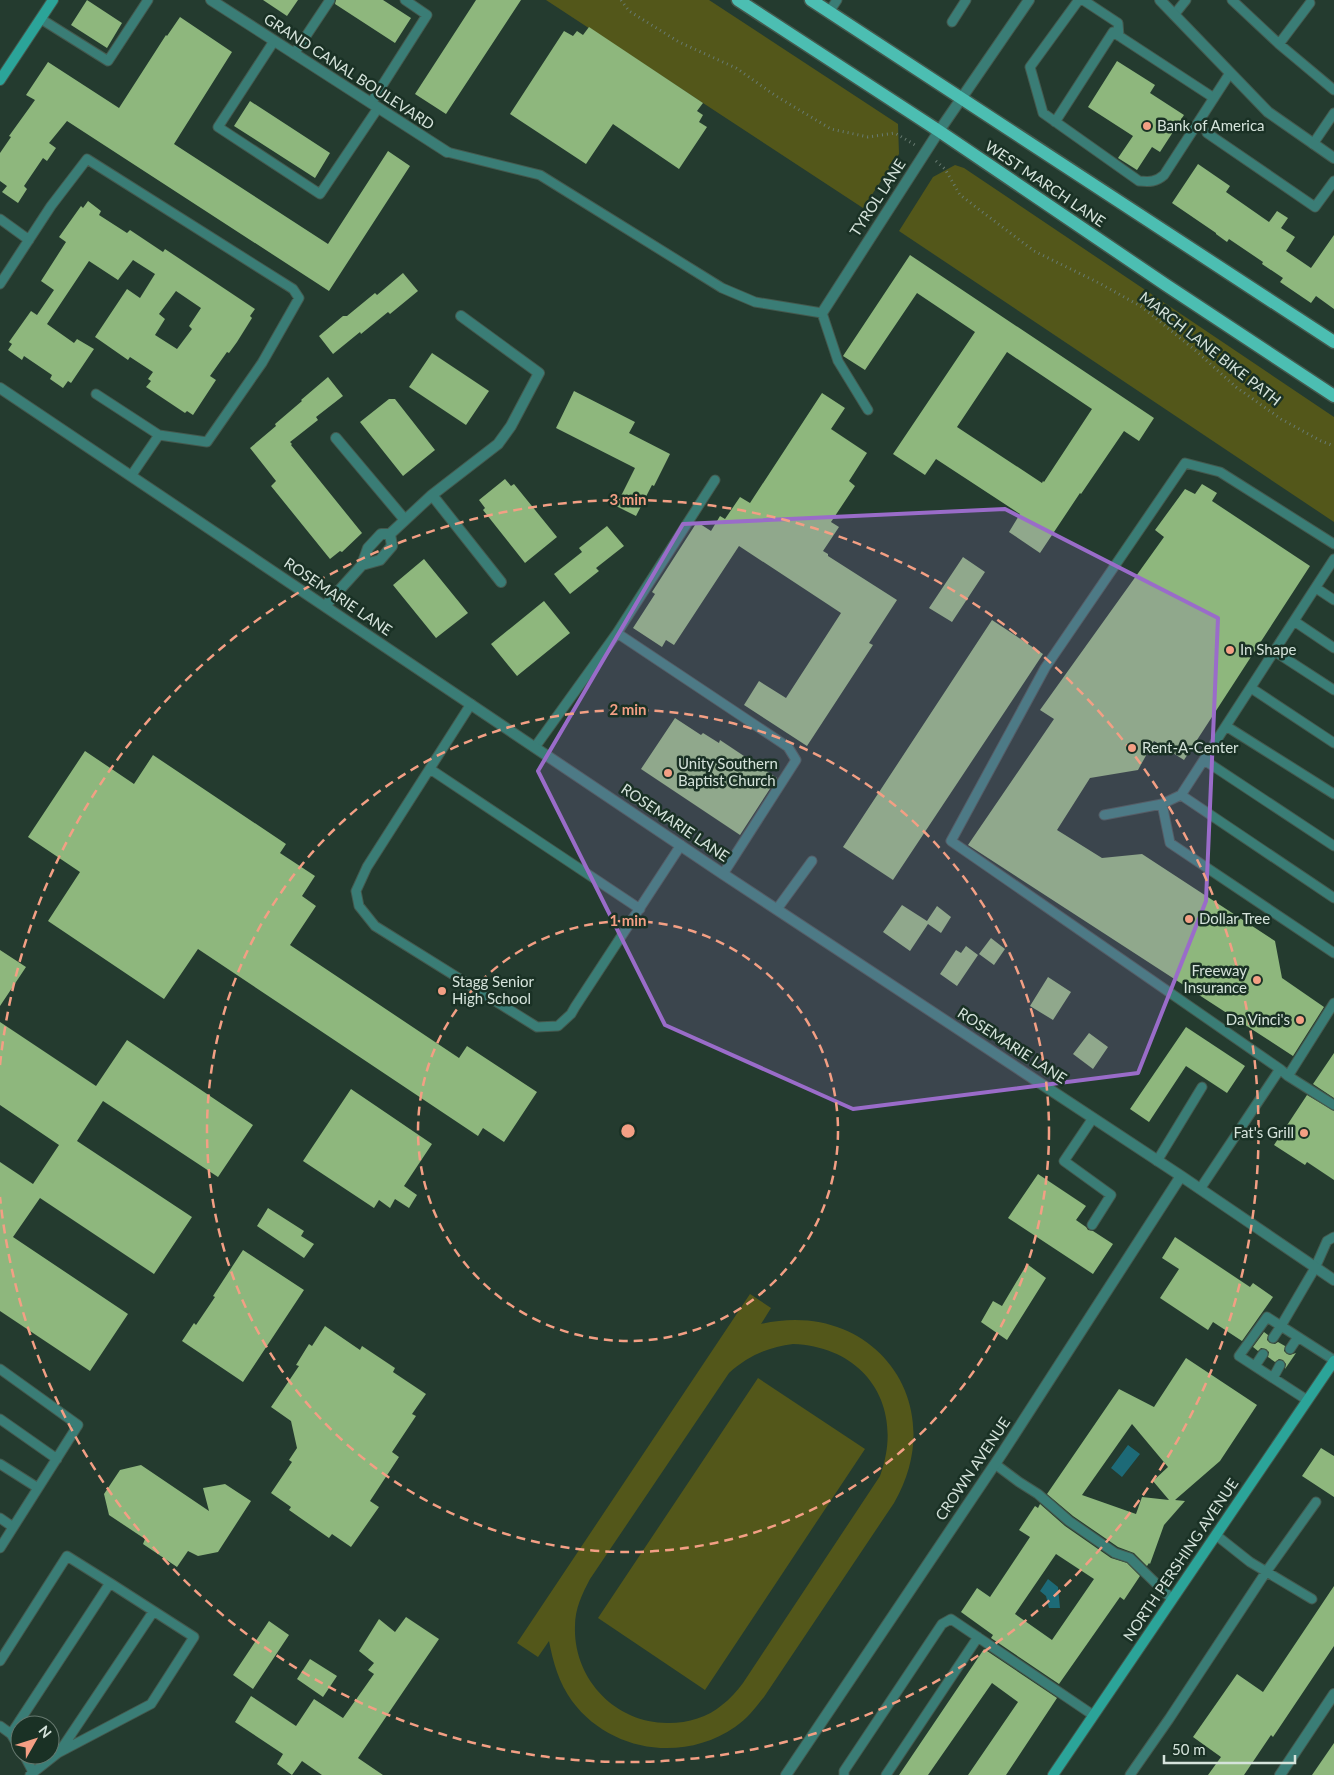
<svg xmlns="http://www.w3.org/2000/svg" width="1334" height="1775" font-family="Lato,sans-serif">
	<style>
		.green { fill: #53571a; fill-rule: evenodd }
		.water { fill: #1d6a77 }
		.building { fill: #8eb77d; fill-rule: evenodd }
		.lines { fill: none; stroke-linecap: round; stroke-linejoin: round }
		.lane-casing { stroke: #44594e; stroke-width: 11 }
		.street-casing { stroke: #44594e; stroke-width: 12 }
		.secondary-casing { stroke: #44594e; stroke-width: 12 }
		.primary-casing { stroke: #44594e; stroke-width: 15 }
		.path { stroke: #687b71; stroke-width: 3; stroke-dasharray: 1 4; stroke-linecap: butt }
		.lane { stroke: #3a7d76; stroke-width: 9 }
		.street { stroke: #3a7d76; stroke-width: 10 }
		.secondary { stroke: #2ba499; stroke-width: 10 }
		.primary { stroke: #4cbeb2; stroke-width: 12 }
		.marked { fill: #9a6cc9; fill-opacity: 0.2; stroke: #9a6cc9; stroke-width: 4; stroke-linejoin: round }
		.ring { fill: none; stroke: #f39f84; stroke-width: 2.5; stroke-dasharray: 9 6 }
		.poi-dot { fill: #f39f84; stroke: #1a3125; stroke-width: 2 }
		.labels { text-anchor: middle; stroke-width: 5; stroke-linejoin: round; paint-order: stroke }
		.street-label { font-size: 15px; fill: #d5e3db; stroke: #1a3125 }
		.poi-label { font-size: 15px; fill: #d5e3db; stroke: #1a3125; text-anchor: start }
		.centre { fill: #f39f84; stroke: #1a3125; stroke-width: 2.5 }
		.ring-label { font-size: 15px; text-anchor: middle; font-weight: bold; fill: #f39f84; stroke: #1a3125; stroke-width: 5; stroke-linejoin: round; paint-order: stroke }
	</style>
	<rect width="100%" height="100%" fill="#243b2f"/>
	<path class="green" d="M 546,0 L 709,0 L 898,124 L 899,154 L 863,208 Z
		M 955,165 L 964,168 L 1334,417 L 1334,522 L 899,231 L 933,177 Z
		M 750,1294 L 771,1308 L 761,1324 C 873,1298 952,1403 894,1503 L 764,1697 C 755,1708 747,1719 735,1727 C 683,1763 610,1752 572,1701 C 559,1683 553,1662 549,1641 L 538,1657 L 517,1643 ZM 793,1344 C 867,1347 905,1408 880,1476 L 743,1683 C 737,1691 730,1699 722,1705 C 708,1717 688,1723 669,1723 C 616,1724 573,1679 575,1626 C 575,1609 582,1594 590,1579 L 729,1373 C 748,1356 768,1347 793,1344 Z
		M 758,1378 L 865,1449 L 705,1690 L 598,1618 Z"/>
	<path class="water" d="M 1128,1445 L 1140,1454 L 1122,1477 L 1111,1468 Z
		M 1048,1579 L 1058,1587 L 1060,1608 L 1049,1608 L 1046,1596 L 1040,1591 Z"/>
	<path class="building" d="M 87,0 L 122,23 L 107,48 L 71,25 Z
		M 263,0 L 298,0 L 287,16 Z
		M 336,0 L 383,0 L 411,18 L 395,43 L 335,4 Z
		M 476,0 L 521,0 L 446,114 L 415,94 Z
		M 180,17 L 232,52 L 174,144 L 328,244 L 388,151 L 410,166 L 329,291 L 67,121 L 49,143 L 56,148 L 47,161 L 43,158 L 24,186 L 27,189 L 18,203 L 2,192 L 7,186 L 0,181 L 0,153 L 11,137 L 9,136 L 35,100 L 26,95 L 48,62 L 119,108 L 166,35 L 167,36 Z
		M 589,27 L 703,103 L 697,111 L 703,115 L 699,122 L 707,127 L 679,169 L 613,124 L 586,164 L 510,114 L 564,31 L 573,36 L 577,31 L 583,35 Z
		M 1117,61 L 1155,85 L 1150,93 L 1184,115 L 1160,152 L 1152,147 L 1137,170 L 1118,158 L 1133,136 L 1088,107 Z
		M 250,101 L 330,153 L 315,178 L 234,126 Z
		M 1198,164 L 1230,186 L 1226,192 L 1269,222 L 1277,211 L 1288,218 L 1281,228 L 1295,237 L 1286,251 L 1311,268 L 1334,235 L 1334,309 L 1316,296 L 1311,303 L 1280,282 L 1283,278 L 1262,264 L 1263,262 L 1229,239 L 1227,242 L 1216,234 L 1216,233 L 1172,203 Z
		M 88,201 L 101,211 L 99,215 L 127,233 L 130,230 L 163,252 L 165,249 L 255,309 L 250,316 L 252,318 L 237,342 L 229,353 L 227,352 L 210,376 L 216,380 L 193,415 L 187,411 L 185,413 L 146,387 L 151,381 L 148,379 L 153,372 L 130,357 L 128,360 L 95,337 L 127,289 L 140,298 L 155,274 L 133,260 L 118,280 L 89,261 L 47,324 L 74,343 L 77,339 L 94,349 L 71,383 L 68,381 L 63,388 L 50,379 L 52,375 L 24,356 L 22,360 L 8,350 L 12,344 L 9,342 L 31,311 L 37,315 L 54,290 L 41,281 L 66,242 L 59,237 L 81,206 L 83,208 ZM 176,291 L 201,308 L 189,326 L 192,329 L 177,349 L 155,335 L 165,319 L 159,314 Z
		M 910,255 L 1154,418 L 1139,441 L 1124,431 L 1081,494 L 1080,493 L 1040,553 L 1009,532 L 1020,514 L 936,459 L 925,475 L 893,454 L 975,332 L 917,293 L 865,370 L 843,356 ZM 1007,352 L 1092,409 L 1044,482 L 1043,481 L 1042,483 L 957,427 Z
		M 403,273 L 418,291 L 390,314 L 388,312 L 361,334 L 360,332 L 333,354 L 319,336 L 343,316 L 347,316 L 375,293 L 377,295 Z
		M 432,353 L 489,391 L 466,425 L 409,387 Z
		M 328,377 L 343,396 L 316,417 L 318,420 L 290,442 L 292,444 L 291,445 L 362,533 L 342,552 L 340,551 L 330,559 L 271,486 L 276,481 L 250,448 L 276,426 L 275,424 L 302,401 L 301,400 Z
		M 574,391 L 635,422 L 629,433 L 670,454 L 654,486 L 652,485 L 636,516 L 616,506 L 635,468 L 556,428 Z
		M 822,393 L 845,408 L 831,429 L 867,453 L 849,481 L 855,486 L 831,522 L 839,527 L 823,551 L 828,554 L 828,556 L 897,600 L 869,643 L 873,645 L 807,746 L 744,705 L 759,681 L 786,698 L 841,613 L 739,546 L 674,645 L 666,640 L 662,647 L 633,628 L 655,594 L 652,592 L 697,522 L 711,531 L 720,516 L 725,519 L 740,497 L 750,503 Z
		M 389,399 L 395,399 L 435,450 L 403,476 L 360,422 Z
		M 505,479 L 511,486 L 514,484 L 557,537 L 525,563 L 483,510 L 485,508 L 479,500 Z
		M 1202,484 L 1217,493 L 1212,501 L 1310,566 L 1184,760 L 1154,741 L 1138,770 L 1090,778 L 1057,830 L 1102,858 L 1142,854 L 1275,941 L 1282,978 L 1324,1007 L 1293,1056 L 968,845 L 1054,719 L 1040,710 L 1164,537 L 1155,530 L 1185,489 L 1195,494 Z
		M 607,526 L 624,546 L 596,568 L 599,571 L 570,594 L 554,574 L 582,552 L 579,548 Z
		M 963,557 L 985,572 L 952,622 L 929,608 Z
		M 424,559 L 468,613 L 436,638 L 393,585 Z
		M 544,601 L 570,633 L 517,676 L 491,644 Z
		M 992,620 L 1043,654 L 893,880 L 843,847 Z
		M 675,718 L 701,735 L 703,733 L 719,743 L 720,740 L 777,778 L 740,835 L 641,769 Z
		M 85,751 L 134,784 L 153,755 L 286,844 L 280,853 L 315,876 L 302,896 L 316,906 L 290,945 L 459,1058 L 467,1046 L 537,1092 L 504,1142 L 483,1128 L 478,1136 L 198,949 L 164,999 L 48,921 L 80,872 L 28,837 Z
		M 902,905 L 927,921 L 937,906 L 951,917 L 941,933 L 928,924 L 910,951 L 883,932 Z
		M 991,938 L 1005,949 L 994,965 L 979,954 Z
		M 966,946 L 978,955 L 957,986 L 940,974 L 956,950 L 961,953 Z
		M 0,950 L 26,967 L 0,1006 Z
		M 1048,977 L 1071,992 L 1053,1020 L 1030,1006 Z
		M 0,1022 L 96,1086 L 127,1040 L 253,1125 L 218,1177 L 103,1101 L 77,1141 L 192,1217 L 154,1274 L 40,1198 L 13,1237 L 128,1314 L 90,1371 L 0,1311 L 0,1162 L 33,1184 L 59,1145 L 0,1105 Z
		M 1186,1027 L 1245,1066 L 1227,1093 L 1186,1066 L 1149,1122 L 1130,1109 Z
		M 1089,1033 L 1108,1047 L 1093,1069 L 1073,1054 Z
		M 1334,1053 L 1334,1098 L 1313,1084 Z
		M 351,1089 L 432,1144 L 404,1186 L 417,1195 L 409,1208 L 395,1199 L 390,1208 L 379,1200 L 374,1208 L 303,1161 Z
		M 1307,1095 L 1334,1111 L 1334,1180 L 1307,1162 L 1305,1165 L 1274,1145 Z
		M 1038,1174 L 1086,1206 L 1076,1220 L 1086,1227 L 1088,1230 L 1093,1231 L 1113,1244 L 1093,1274 L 1008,1218 Z
		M 268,1208 L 304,1231 L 301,1236 L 314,1244 L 304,1258 L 257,1226 Z
		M 1175,1237 L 1250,1287 L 1253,1283 L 1273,1297 L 1242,1341 L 1213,1322 L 1208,1330 L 1160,1298 L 1179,1269 L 1162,1258 Z
		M 243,1250 L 304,1290 L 243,1382 L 182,1341 L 194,1323 L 196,1325 L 215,1297 L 213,1296 Z
		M 1027,1264 L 1046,1278 L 1007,1340 L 981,1322 L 993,1301 L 1002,1306 Z
		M 325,1326 L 360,1350 L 362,1346 L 395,1368 L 393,1372 L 426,1394 L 412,1414 L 416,1416 L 392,1452 L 399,1457 L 370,1501 L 379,1507 L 351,1547 L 332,1534 L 329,1538 L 289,1510 L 291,1507 L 271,1493 L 292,1462 L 289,1460 L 297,1448 L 291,1421 L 271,1407 L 299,1366 L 296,1365 L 309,1344 L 312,1346 Z
		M 1264,1332 L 1268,1335 L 1267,1340 L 1270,1343 L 1275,1344 L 1278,1342 L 1285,1346 L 1284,1351 L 1287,1354 L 1290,1355 L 1296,1353 L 1285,1369 L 1286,1364 L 1283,1360 L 1279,1359 L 1275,1362 L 1268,1357 L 1269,1352 L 1266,1349 L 1261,1348 L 1258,1351 L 1253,1347 Z
		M 1186,1358 L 1257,1405 L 1220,1461 L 1175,1500 L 1185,1501 L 1164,1525 L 1150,1564 L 1149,1563 L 1147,1566 L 1134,1553 L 1118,1547 L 1073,1516 L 1047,1494 L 1119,1389 L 1154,1407 ZM 1132,1424 L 1168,1467 L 1153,1481 L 1169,1500 L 1142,1497 L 1136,1514 L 1082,1495 Z
		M 1321,1448 L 1334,1456 L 1334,1497 L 1302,1476 Z
		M 141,1465 L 209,1511 L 203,1488 L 225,1484 L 251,1501 L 218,1552 L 198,1556 L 188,1551 L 177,1567 L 143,1544 L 145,1539 L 109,1515 L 104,1494 L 120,1470 Z
		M 1040,1504 L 1065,1526 L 1111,1558 L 1127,1563 L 1140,1576 L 1124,1600 L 1120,1597 L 1059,1684 L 991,1638 L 993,1635 L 961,1612 L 977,1588 L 990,1597 L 1030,1537 L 1019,1530 L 1035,1506 L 1038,1508 ZM 1056,1554 L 1094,1579 L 1052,1640 L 1015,1614 Z
		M 1334,1586 L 1334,1646 L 1273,1737 L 1271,1735 L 1244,1775 L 1208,1775 L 1221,1757 L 1193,1737 L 1237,1674 L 1263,1692 Z
		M 406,1617 L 439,1639 L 358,1758 L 383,1775 L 322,1775 L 302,1761 L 292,1775 L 277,1764 L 283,1754 L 235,1722 L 251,1696 L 296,1726 L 314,1699 L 343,1718 L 374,1674 L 368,1670 L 374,1663 L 359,1651 L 379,1619 L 395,1632 Z
		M 269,1621 L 289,1635 L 253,1689 L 233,1675 Z
		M 984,1649 L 1057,1698 L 1006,1775 L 968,1775 L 1018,1702 L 992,1683 L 928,1775 L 899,1775 Z
		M 310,1659 L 337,1676 L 323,1697 L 297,1679 Z
		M 1334,1743 L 1334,1775 L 1312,1775 Z"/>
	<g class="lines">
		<defs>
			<path id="lane" d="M 1082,0 L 1078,1 L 1030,67 L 1043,113 L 1139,181 C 1150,182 1156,182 1164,175 L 1230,73
				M 1083,0 L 1118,23 L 1119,36
				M 1232,0 L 1279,44 L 1334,90
				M 829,12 L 837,0
				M 1174,15 L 1186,0
				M 41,19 L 108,61 L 148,0
				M 952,22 L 966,0
				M 274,41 L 218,127 L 320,194 L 378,108
				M 1279,44 L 1310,3
				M 294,54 L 330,0
				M 371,103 L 427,15 L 405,0
				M 1055,122 L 1113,32 L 1214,98
				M 1207,133 L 1315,207 L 1334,181
				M 1313,144 L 1334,113
				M 447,152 L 540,175 L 722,288 L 755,302 L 822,313 L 838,361 L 868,410
				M 0,219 L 29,240
				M 0,284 L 51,206 L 87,159 L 293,289 L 299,298 L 262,363 L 207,442 L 159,435 L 96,394
				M 131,476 L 159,435
				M 1316,588 L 1334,600
				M 1294,621 L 1334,648
				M 617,633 L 715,480
				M 1274,651 L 1334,690
				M 1251,688 L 1334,743
				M 471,704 L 367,867 L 356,891 L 359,906 L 375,926 L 537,1027 L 558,1026 L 571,1014 L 575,1007 L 681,845
				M 1226,726 L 1334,794
				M 535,747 L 617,633 L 788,747 L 796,760 L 723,874
				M 1204,760 L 1334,846
				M 430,769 L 640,909
				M 1181,795 L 1334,898
				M 1162,804 L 1170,843 L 1334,953
				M 1104,815 L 1162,804 L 1181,795 L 1334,559
				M 777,909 L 812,861
				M 1334,1003 L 1288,1076 L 1334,1105
				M 1280,1069 L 951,841 L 1045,668 L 1185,463 L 1220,472 L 1334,544
				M 1157,1161 L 1202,1087
				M 1200,1189 L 1280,1069 L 1288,1076
				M 1092,1225 L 1111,1195 L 1064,1161 L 1093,1118
				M 1334,1237 L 1327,1241 L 1315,1268 L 1281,1326 L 1334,1360
				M 1273,1338 L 1281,1326 L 1267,1317 L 1239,1356 L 1307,1400
				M 1290,1349 L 1298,1337
				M 1255,1366 L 1263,1354
				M 0,1369 L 78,1425 L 0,1548
				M 1273,1378 L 1280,1365
				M 0,1419 L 57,1459
				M 0,1464 L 38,1488
				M 995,1464 L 1019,1482 L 1038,1494 L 1069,1521 L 1115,1553 L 1130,1558 L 1172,1599
				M 0,1518 L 13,1527
				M 1216,1535 L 1250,1562 L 1312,1599
				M 0,1661 L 67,1556 L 110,1583 L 11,1734
				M 0,1726 L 11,1734 L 20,1749
				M 60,1751 L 153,1612
				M 24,1755 L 33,1772
				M 30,1775 L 58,1753 L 151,1704 L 194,1637 L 110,1583
				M 844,1775 L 844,1771 L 942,1624 L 951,1619 L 1093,1715
				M 886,1775 L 978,1637
				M 1130,1775 L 1169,1719 L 1266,1572 L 1316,1502"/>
			<path id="street" d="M 211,0 L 447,152
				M 1160,0 L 1268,112 L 1334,158
				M 822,313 L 939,131 L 1029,0
				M 0,388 L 723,874 L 1181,1176 L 1334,1280
				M 336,438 L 405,520
				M 432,495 L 501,582
				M 362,565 L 380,560 L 392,546 L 390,534
				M 325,606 L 362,565 L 368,548 L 381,534 L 390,534 L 432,495 L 498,444 L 511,426 L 539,373 L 461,316
				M 786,1775 L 1003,1452 L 1181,1176
				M 1280,1775 L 1334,1694"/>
			<path id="secondary" d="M 0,80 L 53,0
				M 1053,1775 L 1334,1361"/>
			<path id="primary" d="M 738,0 L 939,131 L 1166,285 L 1334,396
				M 811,0 L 1334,342"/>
		</defs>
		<use href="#lane" class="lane-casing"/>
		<use href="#street" class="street-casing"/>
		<use href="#secondary" class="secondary-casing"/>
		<use href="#primary" class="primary-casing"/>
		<path class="path" d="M 621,0 L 629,11 L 679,42 L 736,68 L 776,96 L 831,129 L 868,137 L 895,133 L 915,145
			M 936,161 L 945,169 L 960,195 L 1034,251 L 1099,283 L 1142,307 L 1196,351 L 1236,387 L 1281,419 L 1321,441 L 1334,446"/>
		<use href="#lane" class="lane"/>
		<use href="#street" class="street"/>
		<use href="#secondary" class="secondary"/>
		<use href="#primary" class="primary"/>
	</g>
	<path class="marked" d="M 1005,509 L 1218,618 L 1206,901 L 1138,1073 L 853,1109 L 665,1025 L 538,771 L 683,524 Z"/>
	<g class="ring">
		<circle cx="628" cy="1131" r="210"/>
		<circle cx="628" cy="1131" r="421"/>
		<path d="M0 1065A631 631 0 1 1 0 1197"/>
	</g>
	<g class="poi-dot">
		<circle cx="1147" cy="126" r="5"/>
		<circle cx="1230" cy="650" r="5"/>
		<circle cx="1132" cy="748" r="5"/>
		<circle cx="668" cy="773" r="5"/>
		<circle cx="1189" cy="919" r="5"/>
		<circle cx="1257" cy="980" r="5"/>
		<circle cx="442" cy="991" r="5"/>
		<circle cx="1300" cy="1020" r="5"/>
		<circle cx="1304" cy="1133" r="5"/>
	</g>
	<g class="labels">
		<g class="street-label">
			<text transform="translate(349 72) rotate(33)" y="5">GRAND CANAL BOULEVARD</text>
			<text transform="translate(1045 184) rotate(34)" y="5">WEST MARCH LANE</text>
			<text transform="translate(878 198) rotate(-57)" y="5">TYROL LANE</text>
			<text transform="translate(1210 349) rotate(38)" y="5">MARCH LANE BIKE PATH</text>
			<text transform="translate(338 597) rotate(34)" y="5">ROSEMARIE LANE</text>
			<text transform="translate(675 823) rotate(34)" y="5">ROSEMARIE LANE</text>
			<text transform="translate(1012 1046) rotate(33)" y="5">ROSEMARIE LANE</text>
			<text transform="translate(973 1469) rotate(-56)" y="5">CROWN AVENUE</text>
			<text transform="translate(1181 1560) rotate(-56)" y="5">NORTH PERSHING AVENUE</text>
		</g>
		<g class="poi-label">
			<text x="1157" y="131">Bank of America</text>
			<text x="1240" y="655">In Shape</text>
			<text x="1142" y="753">Rent-A-Center</text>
			<text x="678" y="769">Unity Southern<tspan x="678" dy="17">Baptist Church</tspan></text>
			<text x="1199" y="924">Dollar Tree</text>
			<text x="1247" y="976" text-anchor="end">Freeway<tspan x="1247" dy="17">Insurance</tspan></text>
			<text x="452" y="987">Stagg Senior<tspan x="452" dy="17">High School</tspan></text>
			<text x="1290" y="1025" text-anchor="end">Da Vinci's</text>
			<text x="1294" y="1138" text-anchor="end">Fat's Grill</text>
		</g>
	</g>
	<circle cx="628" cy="1131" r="8" class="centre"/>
	<g class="ring-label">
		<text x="628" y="505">3 min</text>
		<text x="628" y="715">2 min</text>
		<text x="628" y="926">1 min</text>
	</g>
	<g transform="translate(35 1740) rotate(51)"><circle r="24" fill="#1a3125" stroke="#65786e"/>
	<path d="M0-4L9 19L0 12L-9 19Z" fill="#f39f84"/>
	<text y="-8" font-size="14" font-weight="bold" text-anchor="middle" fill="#d5e3db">N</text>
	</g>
	<path d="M1164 1755v8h131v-8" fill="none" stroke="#d5e3db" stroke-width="2.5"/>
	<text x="1172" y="1755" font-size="15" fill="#d5e3db" stroke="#1a3125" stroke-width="4" paint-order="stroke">50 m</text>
</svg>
